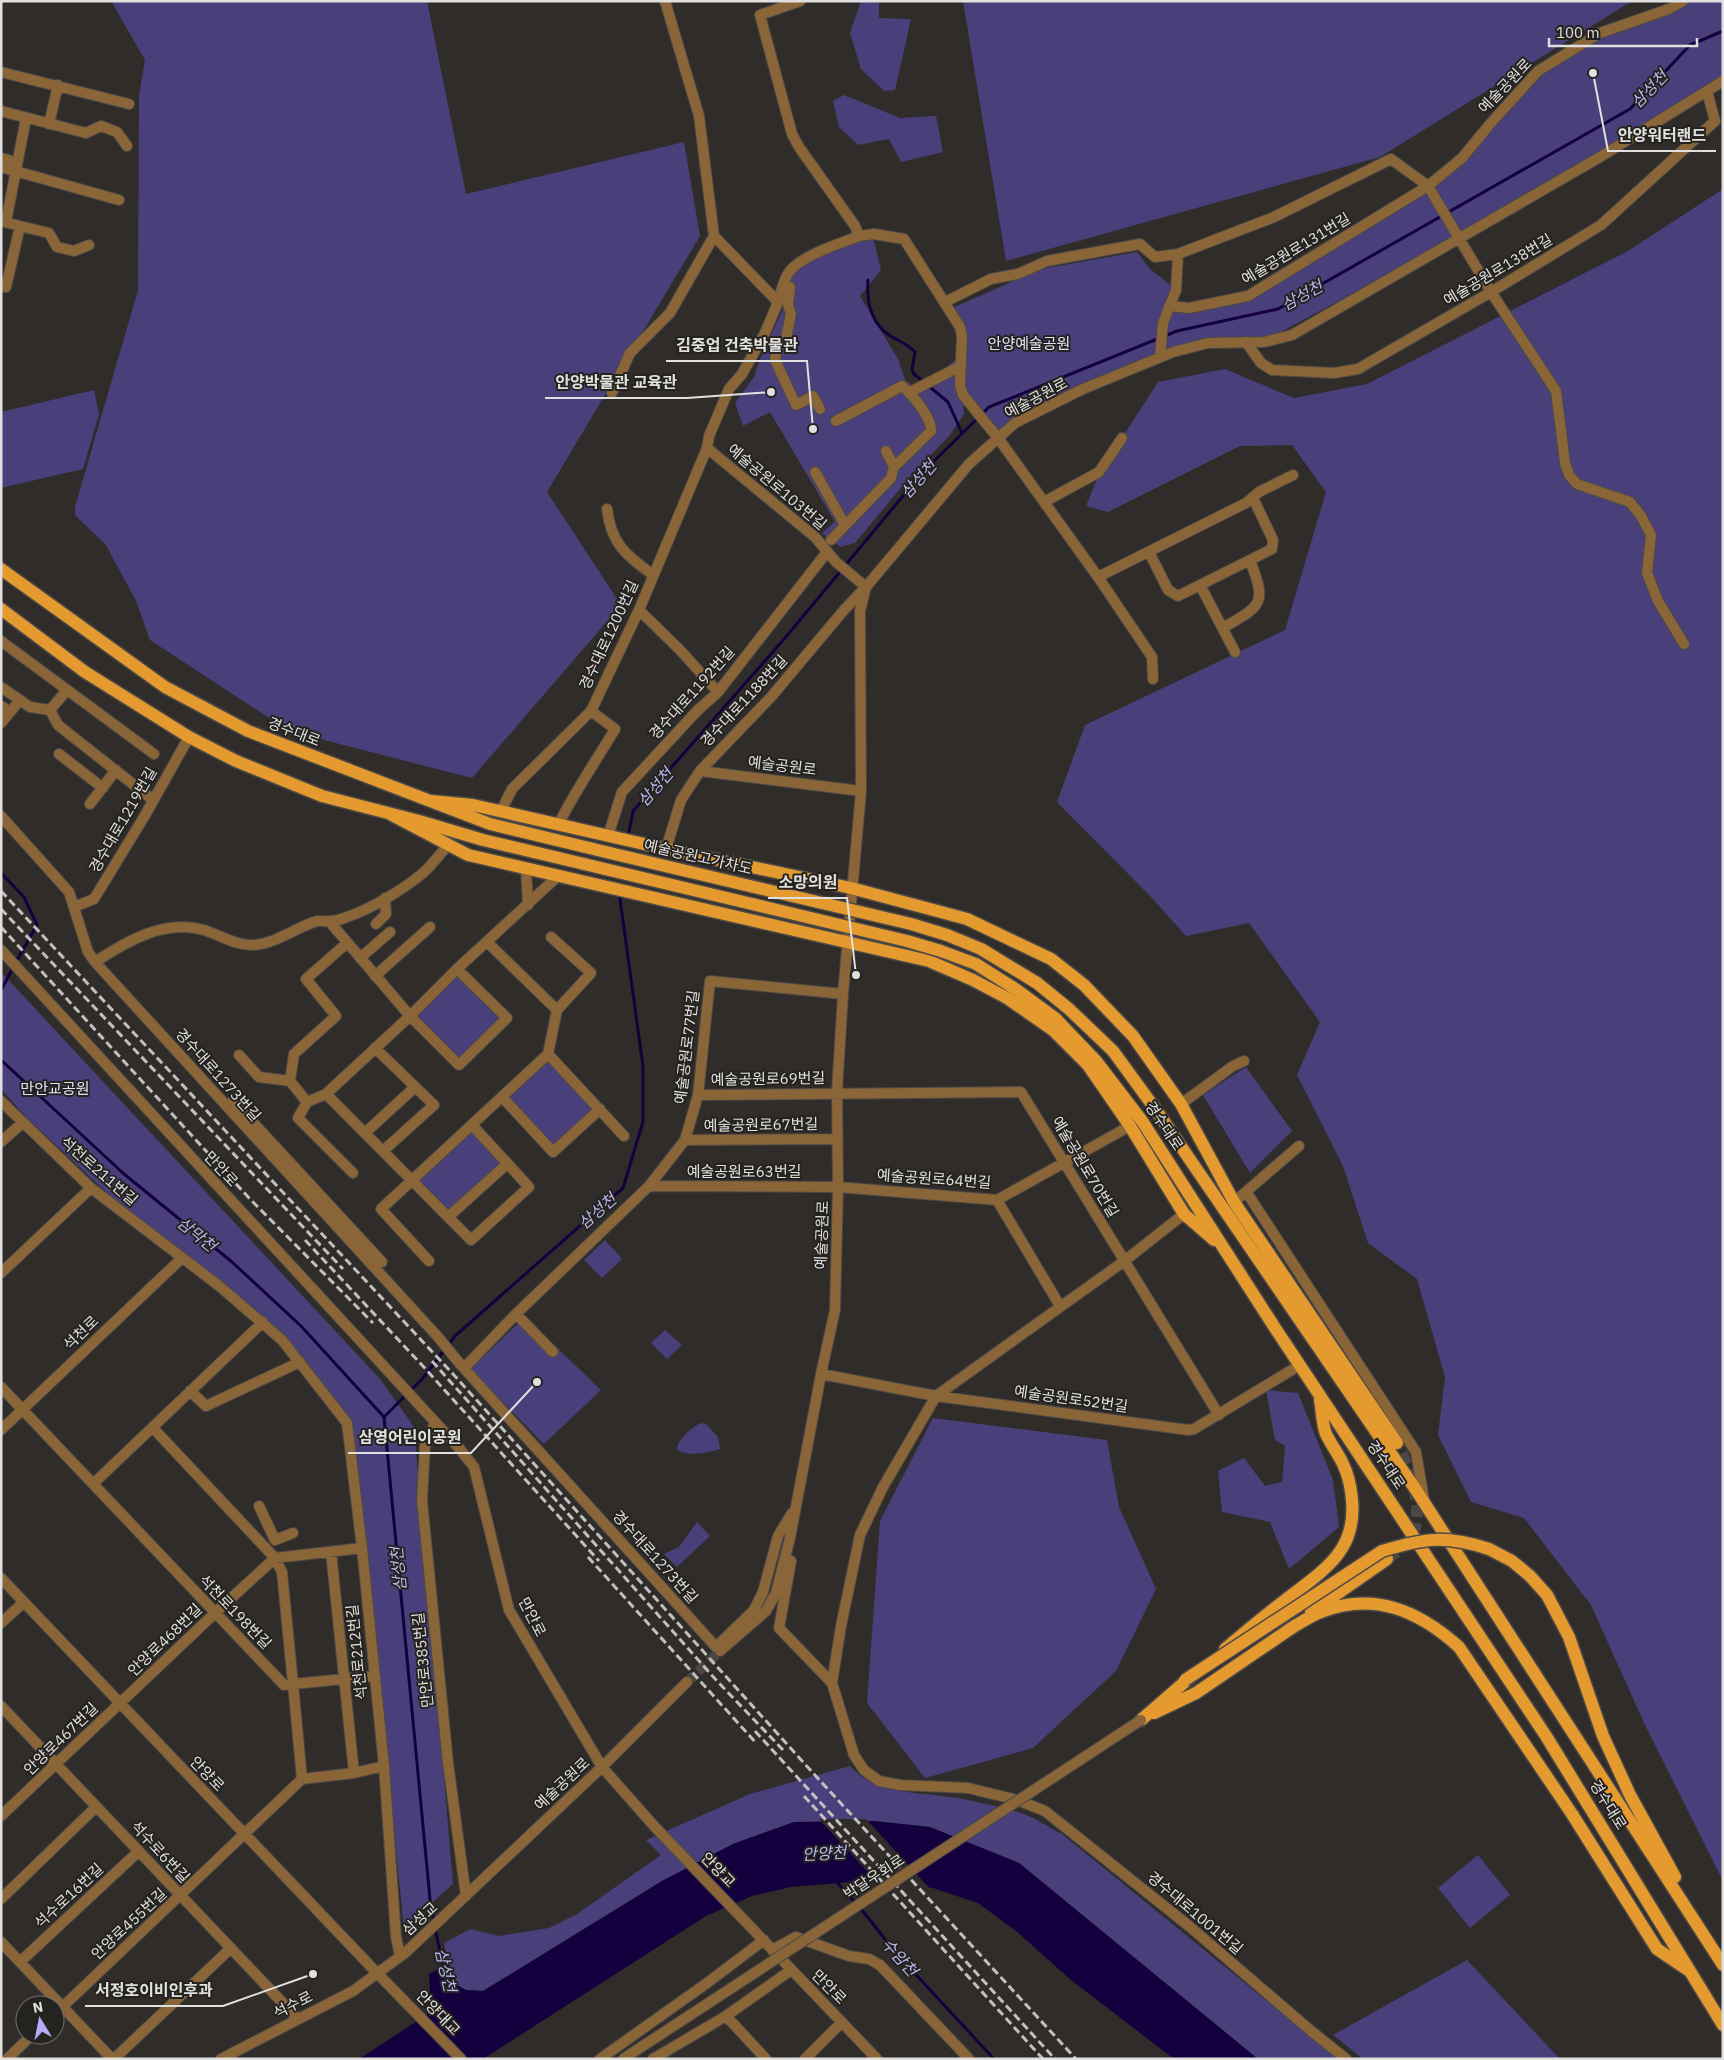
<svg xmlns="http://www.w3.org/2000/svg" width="1724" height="2060" font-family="'IBM Plex Sans','Noto Sans KR',sans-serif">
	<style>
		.green { fill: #49407b }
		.water { fill: #14003e }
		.pier { fill: #2f2c2a }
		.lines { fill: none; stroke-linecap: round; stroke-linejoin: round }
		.stream { stroke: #14003e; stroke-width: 3 }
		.minor-tunnel { stroke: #4a4745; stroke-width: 10; stroke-dasharray: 10 5; stroke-linecap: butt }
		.major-tunnel { stroke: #4a4745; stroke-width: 12; stroke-dasharray: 12 6; stroke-linecap: butt }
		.minor-casing { stroke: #4c4947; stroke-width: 12 }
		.major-casing { stroke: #4c4947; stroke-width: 15 }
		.minor { stroke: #896538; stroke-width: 10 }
		.major { stroke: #e49a2e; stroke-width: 12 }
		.rail { stroke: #c2c0be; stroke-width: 3; stroke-dasharray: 8 4; stroke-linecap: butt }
		.minor-bridge-casing { stroke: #4c4947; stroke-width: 12; stroke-linecap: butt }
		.major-bridge-casing { stroke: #4c4947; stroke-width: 15; stroke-linecap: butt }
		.minor-bridge { stroke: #896538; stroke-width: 10 }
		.major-bridge { stroke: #e49a2e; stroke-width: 12 }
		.labels { text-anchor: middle; stroke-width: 4; stroke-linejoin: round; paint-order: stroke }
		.street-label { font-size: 15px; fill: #e2e0de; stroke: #252320 }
		.park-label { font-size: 15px; fill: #e3e2f7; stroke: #252320 }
		.water-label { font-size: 16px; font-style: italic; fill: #bbb6f2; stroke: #252320 }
		.leader { fill: none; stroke: #e2e0de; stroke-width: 2 }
		.callout-dot { fill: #e2e0de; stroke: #252320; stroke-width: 2 }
		.callout-label { font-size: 16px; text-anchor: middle; font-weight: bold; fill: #e2e0de; stroke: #252320; stroke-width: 4; stroke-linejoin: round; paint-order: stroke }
	</style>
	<rect width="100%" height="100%" fill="#2f2c2a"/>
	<path class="green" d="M 111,1 L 427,1 L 466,194 L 684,142 L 700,236 L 547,492 L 621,605 L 472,778 L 289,731 L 150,640 L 136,601 L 106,545 L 75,515 L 75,507 L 138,290 L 139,96 L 145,60 Z
		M 861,1 L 879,1 L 879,18 L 911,19 L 895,90 L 884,91 L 861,69 L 850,33 Z
		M 963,1 L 1632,1 L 1380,157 L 1006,261 Z
		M 1681,1 L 1723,1 L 1723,78 L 1459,236 L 1264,341 L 1208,342 L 1159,356 L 998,437 L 963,394 L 961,354 L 952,308 L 1041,269 L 1137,252 L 1150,269 L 1176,289 L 1169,304 L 1189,307 L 1248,295 L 1428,185 L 1513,98 L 1537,70 L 1600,32 Z
		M 844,95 L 900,118 L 936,116 L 943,152 L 901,162 L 889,139 L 858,145 L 839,127 L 833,101 Z
		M 1723,189 L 1723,1881 L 1645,1725 L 1591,1605 L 1524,1518 L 1471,1502 L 1438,1435 L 1445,1377 L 1417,1279 L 1368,1243 L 1343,1166 L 1297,1075 L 1320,1022 L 1249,923 L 1186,936 L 1151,897 L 1057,802 L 1085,725 L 1285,630 L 1326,492 L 1292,445 L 1240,446 L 1108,512 L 1086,506 L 1099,474 L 1158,382 L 1225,369 L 1294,398 L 1367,384 L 1628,251 Z
		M 873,237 L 881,270 L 860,296 L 898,359 L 905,380 L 912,385 C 930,379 944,370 958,357 L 964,414 L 950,435 L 915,471 L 855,543 L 840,547 L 822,533 L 835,522 L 770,412 L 743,426 L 735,403 L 754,377 L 760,359 L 784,307 L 788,277 L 800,266 L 852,241 Z
		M 94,390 L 99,414 L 83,469 L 1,488 L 1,412 Z
		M 457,969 L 507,1018 L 459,1065 L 410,1016 Z
		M 1,972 L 381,1380 L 414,1427 L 453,1884 L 404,1928 L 352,1420 L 303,1359 L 122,1207 L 26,1117 L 1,1089 Z
		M 548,1054 L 600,1109 L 553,1152 L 502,1097 Z
		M 1246,1067 L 1292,1131 L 1250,1173 L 1203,1095 Z
		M 472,1125 L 507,1164 L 448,1217 L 412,1180 Z
		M 605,1240 L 622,1259 L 602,1278 L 584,1260 Z
		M 525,1317 L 601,1390 L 544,1444 L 470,1369 Z
		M 665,1330 L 682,1345 L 667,1359 L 651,1343 Z
		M 1266,1390 L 1298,1393 L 1333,1480 L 1339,1527 L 1289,1569 L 1270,1522 L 1222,1512 L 1218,1471 L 1244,1458 L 1265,1486 L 1282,1482 L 1285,1446 L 1275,1440 Z
		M 933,1418 L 1107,1440 L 1119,1507 L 1156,1589 L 1116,1671 L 1033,1748 L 925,1778 L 867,1703 L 880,1521 Z
		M 701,1423 L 706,1424 L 718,1437 L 720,1449 C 706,1453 691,1457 677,1450 C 676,1441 692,1427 701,1423 Z
		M 697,1522 L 710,1536 L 677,1567 L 664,1554 L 679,1547 Z
		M 850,1766 C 877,1796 915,1791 950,1797 C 972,1800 996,1806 1018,1812 C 1033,1816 1048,1827 1062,1834 L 1338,2059 L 1258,2059 L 1019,1863 L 930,1827 L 874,1821 L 794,1822 L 733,1844 L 662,1881 L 483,1991 L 466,1990 L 453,1983 L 444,1943 L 470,1929 L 499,1936 L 549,1928 L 577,1914 L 661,1855 L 646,1840 L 750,1794 Z
		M 1478,1855 L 1510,1895 L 1470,1928 L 1438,1888 Z
		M 1467,1960 L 1560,2059 L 1363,2059 L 1333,2035 Z"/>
	<path class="water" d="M 874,1821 L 930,1827 L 1019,1863 L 1258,2059 L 1174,2059 L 1071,1980 L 1016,1931 L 978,1903 L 933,1888 L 863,1881 L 791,1887 L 752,1896 L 706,1916 L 483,2059 L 359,2059 L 431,2012 L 429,1974 L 449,1963 L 453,1983 L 466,1990 L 483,1991 L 662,1881 L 733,1844 L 794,1822 Z"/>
	<path class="pier" d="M 819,1819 L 866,1819 L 932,1891 L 880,1885 Z"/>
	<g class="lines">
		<path class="stream" d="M 868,280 C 867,299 869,318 885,332 C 894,340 906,342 915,352 L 912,370 L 914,374 L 948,402 L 962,433
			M 628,837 L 633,811 L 785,638 L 922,473 L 989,407 L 1177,331 L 1278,309 L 1630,109 L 1690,45 L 1723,31
			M 1,873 L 24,897 L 37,925 L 16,962
			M 1,990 L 13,968
			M 1,1060 L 124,1174 L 232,1262 L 301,1326 L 384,1417
			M 835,1880 L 866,1915 L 895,1952 L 994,2059
			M 434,1923 L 430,1899 L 384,1417 L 423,1378 L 455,1336 L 623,1188 L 643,1122 L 643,1066 L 619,892
			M 435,1929 L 444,1969"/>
		<path class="minor-tunnel" d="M 687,1682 L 720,1651"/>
		<path class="major-tunnel" d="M 1387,1559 C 1395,1553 1406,1546 1411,1538 C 1426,1509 1410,1469 1397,1443"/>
		<defs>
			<path id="minor" d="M 800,1 L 760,15 L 792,134 L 799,147 L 855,226 L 859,236 L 874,234 L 904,239 L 960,327 L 962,336 L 960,386 L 963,395 L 998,438 L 1098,577 L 1152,657 L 1153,679
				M 1,72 L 129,104
				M 1,111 L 86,133 L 101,126 L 117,132 L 127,146
				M 49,124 L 58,85
				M 1,158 L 9,160 L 6,168
				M 1,167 L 119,200
				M 1,221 L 20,226 L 6,287 L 1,286
				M 6,222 L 26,118
				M 20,226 L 49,233 L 57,247 L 74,251 L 89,245
				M 790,287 L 788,305 L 791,314 L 785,343 L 777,347 L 775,360 L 796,405 L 813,396 L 820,409
				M 778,302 C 781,292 783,281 789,272 C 802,255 839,244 859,236
				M 945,302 L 991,279 L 1018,274 L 1047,261 L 1140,244 L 1155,257 L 1178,254 L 1274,217 L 1391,159 L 1428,186 L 1491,292 L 1556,391 L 1565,463 L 1569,475 L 1577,484 L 1630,502 L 1641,516 L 1651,535 L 1647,573 L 1658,601 L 1684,644
				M 1169,306 L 1189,308 L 1248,296 L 1428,186 L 1462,158 L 1490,124 L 1538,71 L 1600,33 L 1669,9 L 1683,1
				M 1246,342 L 1261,363 L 1272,370 L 1334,373 L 1358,369 L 1491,292 L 1601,225 L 1715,121 L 1707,91
				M 1160,357 L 1163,323 L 1176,290 L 1178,254
				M 910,392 L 961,366
				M 612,393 L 630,353 L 670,313 L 714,236
				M 836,421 L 902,386 C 912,394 932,418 931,431 L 894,467
				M 707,448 L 815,537 L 836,562 L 866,587
				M 815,472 L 845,525
				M 1044,502 L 1099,472 L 1122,438
				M 607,509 C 611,544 626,555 653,575
				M 831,540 L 891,478 L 894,467 L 886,451
				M 1149,552 L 1168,590 L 1178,596 L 1272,549 L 1273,540 L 1253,498
				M 1098,577 L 1246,503 L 1259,492 L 1293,475
				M 1200,585 L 1235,652
				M 639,610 L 680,650 L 718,692
				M 1223,628 C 1260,606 1268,605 1250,561
				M 1,641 L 154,754
				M 1,687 L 30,707 L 50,710 L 58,725 L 153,800
				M 1,706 L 10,712
				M 50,710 L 67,690
				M 1,723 L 20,700
				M 59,754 L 103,788
				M 700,771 L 861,791
				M 90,804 L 116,770
				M 501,811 L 512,789 L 591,711 L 639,610 L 707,448 L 709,436 L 729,389 L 742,374 L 765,333 L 778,302 L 714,236 L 699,116 L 665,1
				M 1,816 L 69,892 L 88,952 L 95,962 L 438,1337 L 461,1365 L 716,1647 L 754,1610 L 763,1592 L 778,1536 L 792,1513
				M 558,825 C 575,791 596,761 615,729 L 591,711
				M 608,836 L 622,792 L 697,711 L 718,692 L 827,552
				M 666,849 L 681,800 L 700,771 L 771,697 L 844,610 L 864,589
				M 526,869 L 528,905
				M 74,907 L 94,899 L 144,817 L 189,737
				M 329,921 L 410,1016 L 459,1065 L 507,1018 L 457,969
				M 376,924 L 386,914 L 385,898
				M 551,937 L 591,973 L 557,1010
				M 488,943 L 557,1010 L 548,1054 L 624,1136
				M 1,950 L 459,1448 L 474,1467 L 509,1610 L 602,1767 L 654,1826 L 877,2059
				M 360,958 L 390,932
				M 95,962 C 127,941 164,919 204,930 C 220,935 236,946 254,945 C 276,943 294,929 314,922 C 319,920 324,922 329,921 C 335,921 342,919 347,917 C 371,909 404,889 423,873 C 432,865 440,854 448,845
				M 375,976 L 430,927
				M 375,1048 L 434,1105 L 383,1151
				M 239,1055 L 259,1077 L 290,1081 L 307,1102
				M 290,1081 L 294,1054 L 336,1016 L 306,979 L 347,943
				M 326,1094 L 471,1240 L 529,1187 L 472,1125
				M 698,1095 L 1021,1092 L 1219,1415
				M 502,1097 L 553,1152 L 600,1109
				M 1,1101 L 91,1188 L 218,1285 L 282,1340 L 347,1423 L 362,1548 L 384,1766 L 396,1937 L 400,1956
				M 233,1101 L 382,1262
				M 1181,1104 L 1233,1066 L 1244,1061
				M 365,1133 L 415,1087
				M 685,1140 L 838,1139
				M 1,1142 L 22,1123
				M 353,1173 L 298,1118 L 307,1102 L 326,1094 L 410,1016 L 457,969 L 558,876
				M 649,1186 L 838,1187 L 997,1200 L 1130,1126
				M 1247,1193 L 1416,1452 L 1424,1500
				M 997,1200 L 1060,1306
				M 1234,1202 L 1299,1146
				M 448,1217 L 507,1164
				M 429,1261 L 381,1209 L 548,1054
				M 1,1273 L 91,1188
				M 516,1314 L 553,1352
				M 464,1368 L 516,1314 L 649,1186 L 685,1140 L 698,1095 L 710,981 L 843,994
				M 821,1374 L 936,1396 L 1188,1430 L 1194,1429 L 1300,1365
				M 1,1387 L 284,1685 L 293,1684 L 302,1779
				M 190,1391 L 206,1406 L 300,1362
				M 435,1423 L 425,1446 L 422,1500 L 448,1763 L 466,1896
				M 153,1428 L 275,1558 L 282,1572 L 293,1684 L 374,1676
				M 1,1430 L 182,1258
				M 94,1483 L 263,1322
				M 259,1506 L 275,1540 L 293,1533
				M 331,1552 L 354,1773
				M 791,1561 L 779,1628 L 832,1683 L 854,1755 L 864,1770 L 879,1781 L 900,1785 L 968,1788 L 1017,1800 L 1045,1811 L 1189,1926 L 1310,2030 L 1346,2059
				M 1,1578 L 376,1972 L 461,2059
				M 1,1623 L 24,1602
				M 720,1651 L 766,1611 L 776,1593 L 790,1538 L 821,1374 L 835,1310 L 838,1187 L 837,1091 L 843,994 L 861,791 L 860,611 L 866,587 L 969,464 L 1015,423 L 1083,389 L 1173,352 L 1208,343 L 1264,342 L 1292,335 L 1600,157 L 1723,81
				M 832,1683 L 841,1626 L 860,1535 L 883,1487 L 936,1396 L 1123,1262 L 1184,1214
				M 1,1706 L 298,2019
				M 1,1816 L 215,1613 L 275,1558 L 362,1548
				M 1,1899 L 96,1807
				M 1,1942 L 112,2059
				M 772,1950 L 796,1937 L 849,1956 L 869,1959 L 880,1965 L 969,2059
				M 20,1962 L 139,1851
				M 55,2014 L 302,1779 L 354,1773 L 384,1766
				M 726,2016 L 766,2059
				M 7,2059 L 32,2035
				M 114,2059 L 231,1948
				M 221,2059 L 353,1991 L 405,1953 L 602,1767 L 687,1682
				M 600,2059 L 707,1983 L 764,1940
				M 653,2059 L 726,2016 L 791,1970
				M 805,2059 L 842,2022"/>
			<path id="major" d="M 1,569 L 165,687 L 248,731 L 490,824 L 610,853
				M 1,609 L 85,672 L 189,737 L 236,761 L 322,796 L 419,821 L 483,840 L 605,869
				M 431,801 L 473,805 L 666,849 L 851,888 L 967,919 L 1051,959 L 1084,985 L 1133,1036 L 1181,1104 L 1234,1202 L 1397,1443
				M 390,814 L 468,855 L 929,961 L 973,980 L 1007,998 L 1053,1030 L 1088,1065 L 1130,1126 L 1184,1214 L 1214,1240
				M 981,949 L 1037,983 L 1069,1009 L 1113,1051 L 1156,1110 L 1416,1490 L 1723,1965
				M 976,964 L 1017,990 L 1055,1018 L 1096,1061 L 1142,1121 L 1275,1328 L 1546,1736 L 1723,2025
				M 1489,1549 L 1512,1561 L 1530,1576 L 1547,1595 L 1569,1637 L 1603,1736 L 1630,1795 L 1675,1877
				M 1311,1612 L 1387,1559
				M 1290,1629 C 1300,1623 1310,1616 1321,1612 C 1374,1591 1419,1611 1459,1647 L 1572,1814 L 1657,1949 L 1688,1970
				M 1225,1649 C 1244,1633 1264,1616 1284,1601 C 1330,1566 1364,1546 1349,1481 C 1344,1460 1335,1452 1326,1434 C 1322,1424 1322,1410 1320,1400
				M 1154,1713 L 1196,1693 L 1296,1625
				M 1141,1720 L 1194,1674"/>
		</defs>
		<use href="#minor" class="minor-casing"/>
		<use href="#major" class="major-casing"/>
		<use href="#minor" class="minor"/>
		<use href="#major" class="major"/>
		<path class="rail" d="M 1,891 L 453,1374 L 813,1773 L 1076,2059
			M 1,909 L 343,1269
			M 1,927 L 249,1198 L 373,1323
			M 305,1240 L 421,1364 L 599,1561
			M 432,1361 L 717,1681 L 784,1751
			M 588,1557 L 757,1744
			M 755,1731 L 1055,2059
			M 804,1796 L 1043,2059"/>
		<defs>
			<path id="minor-bridge" d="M 623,2059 L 1141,1720"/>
			<path id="major-bridge" d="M 610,853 L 911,924 L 947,935 L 981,949
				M 605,869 L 907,941 L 941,951 L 976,964
				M 1185,1680 L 1382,1551 C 1425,1538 1446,1535 1489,1549"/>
		</defs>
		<use href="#minor-bridge" class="minor-bridge-casing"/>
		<use href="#major-bridge" class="major-bridge-casing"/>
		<use href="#minor-bridge" class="minor-bridge"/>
		<use href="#major-bridge" class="major-bridge"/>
	</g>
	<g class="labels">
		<g class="street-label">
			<text transform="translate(1505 86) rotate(-46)" y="5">예술공원로</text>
			<text transform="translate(1296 249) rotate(-31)" y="5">예술공원로131번길</text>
			<text transform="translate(1498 270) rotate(-31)" y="5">예술공원로138번길</text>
			<text transform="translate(1036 398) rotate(-28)" y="5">예술공원로</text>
			<text transform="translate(777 487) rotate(40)" y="5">예술공원로103번길</text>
			<text transform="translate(609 635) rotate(-65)" y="5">경수대로1200번길</text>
			<text transform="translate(692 693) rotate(-48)" y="5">경수대로1192번길</text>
			<text transform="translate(744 701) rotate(-47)" y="5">경수대로1188번길</text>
			<text transform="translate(294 732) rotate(21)" y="5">경수대로</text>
			<text transform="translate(782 766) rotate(7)" y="5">예술공원로</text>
			<text transform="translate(123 820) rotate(-60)" y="5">경수대로1219번길</text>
			<text transform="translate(698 857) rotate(13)" y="5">예술공원고가차도</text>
			<text transform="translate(687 1047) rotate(-83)" y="5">예술공원로77번길</text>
			<text transform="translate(218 1075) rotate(48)" y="5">경수대로1273번길</text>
			<text transform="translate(768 1079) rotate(-1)" y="5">예술공원로69번길</text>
			<text transform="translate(761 1125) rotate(-1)" y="5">예술공원로67번길</text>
			<text transform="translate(1164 1126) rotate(56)" y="5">경수대로</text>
			<text transform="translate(1085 1167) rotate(59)" y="5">예술공원로70번길</text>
			<text transform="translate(221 1169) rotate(47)" y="5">만안로</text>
			<text transform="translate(99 1171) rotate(41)" y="5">석천로211번길</text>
			<text x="744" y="1177">예술공원로63번길</text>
			<text transform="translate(934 1179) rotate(4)" y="5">예술공원로64번길</text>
			<text transform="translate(822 1235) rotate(-88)" y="5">예술공원로</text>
			<text transform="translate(81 1333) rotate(-44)" y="5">석천로</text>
			<text transform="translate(1071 1399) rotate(8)" y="5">예술공원로52번길</text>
			<text transform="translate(1386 1465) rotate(56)" y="5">경수대로</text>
			<text transform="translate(655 1557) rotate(48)" y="5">경수대로1273번길</text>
			<text transform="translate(235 1612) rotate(46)" y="5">석천로198번길</text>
			<text transform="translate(532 1617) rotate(63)" y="5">만안로</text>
			<text transform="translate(165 1640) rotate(-44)" y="5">안양로468번길</text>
			<text transform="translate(357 1652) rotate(-96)" y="5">석천로212번길</text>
			<text transform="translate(423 1660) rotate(-96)" y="5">만안로385번길</text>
			<text transform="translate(61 1739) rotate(-44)" y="5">안양로467번길</text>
			<text transform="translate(207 1774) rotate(46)" y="5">안양로</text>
			<text transform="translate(562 1784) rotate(-43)" y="5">예술공원로</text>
			<text transform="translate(1608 1805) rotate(58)" y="5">경수대로</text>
			<text transform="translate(160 1852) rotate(47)" y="5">석수로6번길</text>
			<text transform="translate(718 1870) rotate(46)" y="5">안양교</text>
			<text transform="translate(874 1877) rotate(-33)" y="5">박달우회로</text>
			<text transform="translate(69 1896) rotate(-43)" y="5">석수로16번길</text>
			<text transform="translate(1195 1913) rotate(40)" y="5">경수대로1001번길</text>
			<text transform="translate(420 1919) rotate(-42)" y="5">삼성교</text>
			<text transform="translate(129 1924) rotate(-43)" y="5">안양로455번길</text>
			<text transform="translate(829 1987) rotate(45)" y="5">만안로</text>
			<text transform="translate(293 2005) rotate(-27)" y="5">석수로</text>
			<text transform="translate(438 2013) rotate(46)" y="5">안양대교</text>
		</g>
		<g class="park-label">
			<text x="1029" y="349">안양예술공원</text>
			<text x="55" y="1094">만안교공원</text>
		</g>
		<g class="water-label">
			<text transform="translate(1649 89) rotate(-46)" y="6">삼성천</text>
			<text transform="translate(1302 295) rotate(-29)" y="6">삼성천</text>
			<text transform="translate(918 479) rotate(-48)" y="6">삼성천</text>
			<text transform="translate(655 787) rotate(-49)" y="6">삼성천</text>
			<text transform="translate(597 1211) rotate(-41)" y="6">삼성천</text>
			<text transform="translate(197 1234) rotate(39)" y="6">삼막천</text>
			<text transform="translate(398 1569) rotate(-95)" y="6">삼성천</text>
			<text transform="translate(824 1853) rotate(-3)" y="6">안양천</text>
			<text transform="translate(900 1957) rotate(48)" y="6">수암천</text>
			<text transform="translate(446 1970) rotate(77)" y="6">삼성천</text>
		</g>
	</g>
	<path class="leader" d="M1593 73L1608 151H1716M813 429L807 361H666M771 392L687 398H545M856 975L847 898H768M537 1382L471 1453H348M313 1974L223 2006H85"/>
	<g class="callout-dot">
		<circle cx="1593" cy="73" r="5"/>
		<circle cx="813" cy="429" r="5"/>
		<circle cx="771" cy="392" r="5"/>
		<circle cx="856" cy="975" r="5"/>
		<circle cx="537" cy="1382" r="5"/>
		<circle cx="313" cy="1974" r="5"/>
	</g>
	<g class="callout-label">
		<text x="1662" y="141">안양워터랜드</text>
		<text x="737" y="351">김중업 건축박물관</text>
		<text x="616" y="388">안양박물관 교육관</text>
		<text x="808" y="888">소망의원</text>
		<text x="410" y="1443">삼영어린이공원</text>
		<text x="154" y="1996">서정호이비인후과</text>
	</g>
	<rect width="1724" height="2060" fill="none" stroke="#e2e0de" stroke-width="5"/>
	<g transform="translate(40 2020) rotate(350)"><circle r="24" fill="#252320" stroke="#716f6c"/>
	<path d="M0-4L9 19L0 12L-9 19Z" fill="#b4acf9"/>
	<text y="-8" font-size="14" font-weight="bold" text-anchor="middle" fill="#e2e0de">N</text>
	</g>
	<path d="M1549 38v8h148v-8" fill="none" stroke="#e2e0de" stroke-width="2.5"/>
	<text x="1556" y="38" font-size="15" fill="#e2e0de" stroke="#252320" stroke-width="4" paint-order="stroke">100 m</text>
</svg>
